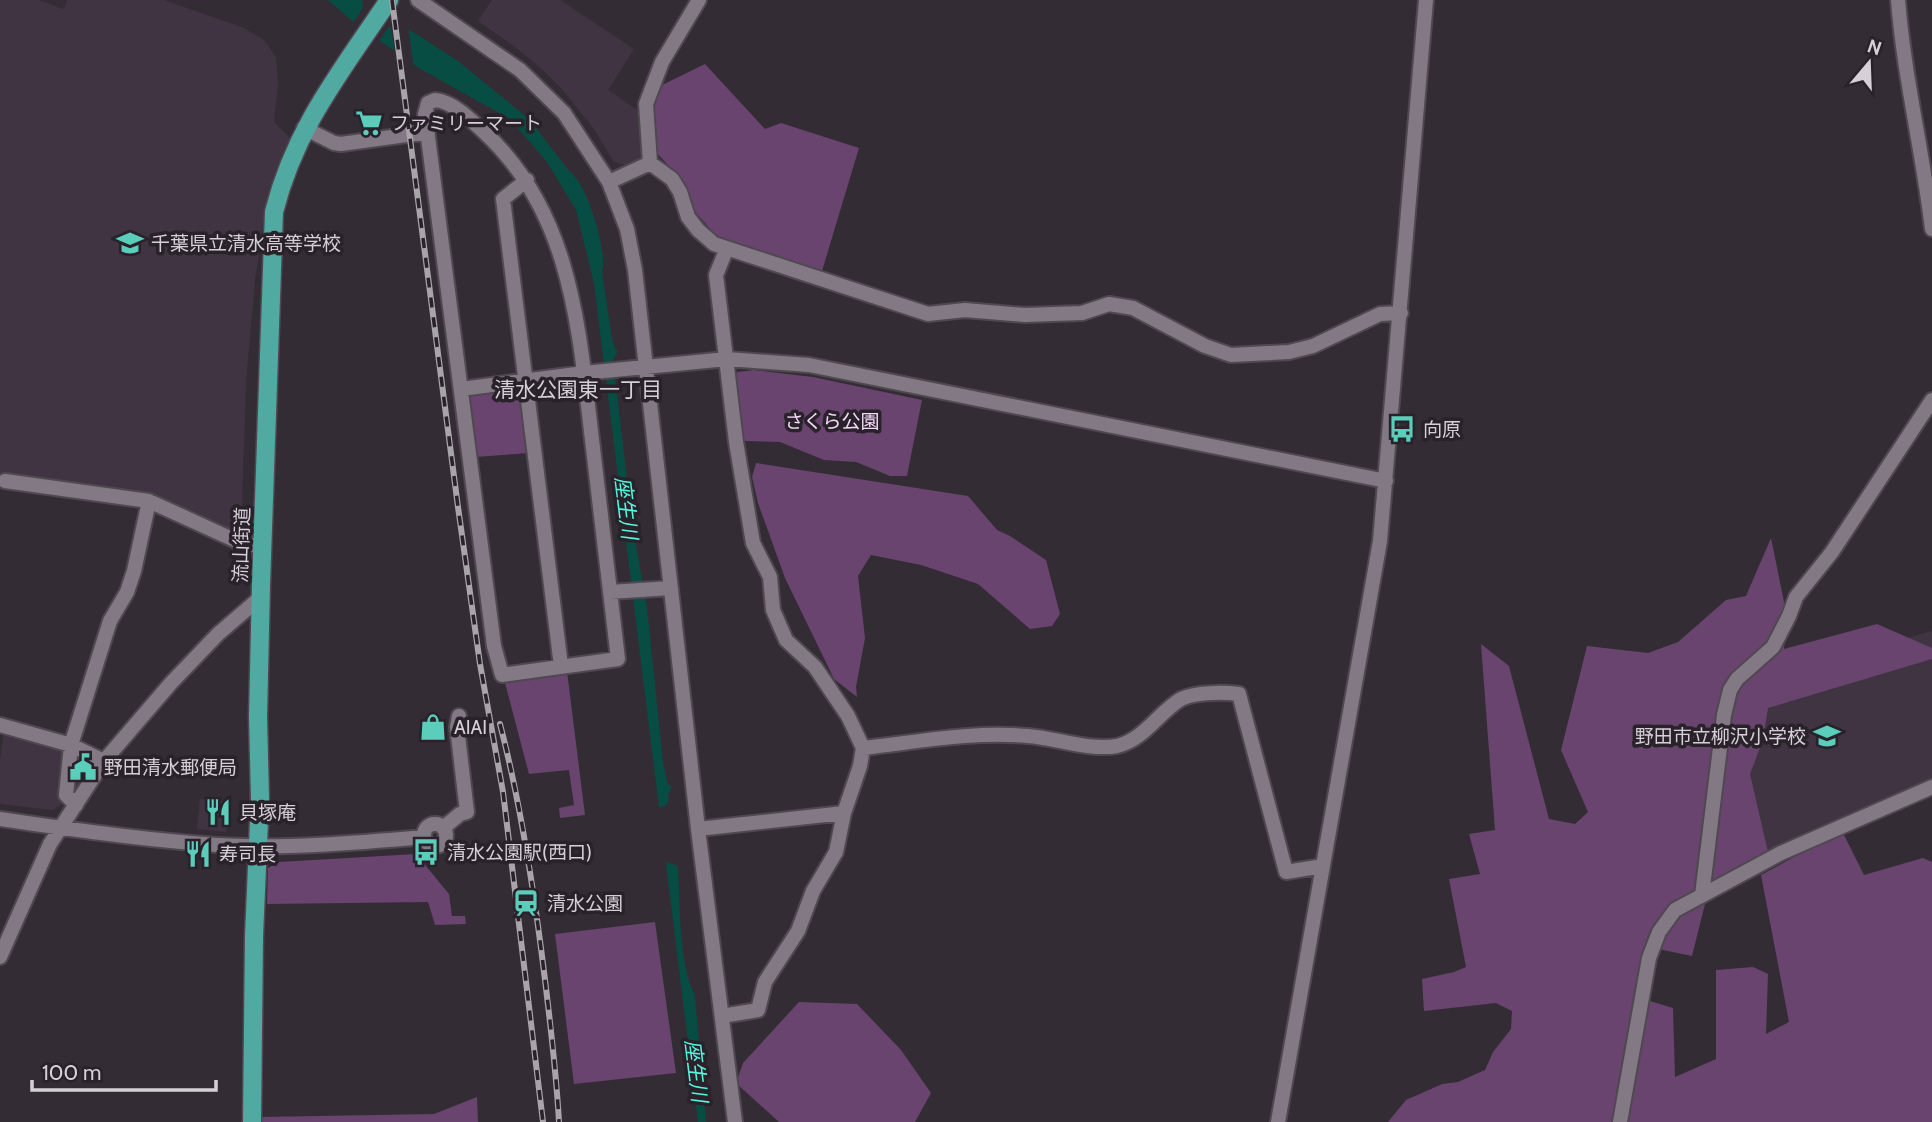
<svg xmlns="http://www.w3.org/2000/svg" width="1932" height="1122" font-family="Cabin,'Noto Sans JP',sans-serif">
	<style>
		.built { fill: #403442 }
		.green { fill: #68446e }
		.water { fill: #074d43 }
		.pier { fill: #342c35 }
		.lines { fill: none; stroke-linecap: round; stroke-linejoin: round }
		.minor-casing { stroke: #504851; stroke-width: 18 }
		.major-casing { stroke: #504851; stroke-width: 21 }
		.minor { stroke: #837984; stroke-width: 14 }
		.major { stroke: #50aaa1; stroke-width: 18 }
		.rail-casing { stroke: #a9a3aa; stroke-width: 6 }
		.rail { stroke: #2a222b; stroke-width: 3.5; stroke-dasharray: 10; stroke-linecap: butt }
		.labels { text-anchor: middle; stroke-width: 7; stroke-linejoin: round; paint-order: stroke }
		.poi-label { font-size: 19px; fill: #d5cfd6; stroke: #2a222b; text-anchor: start }
		.park-label { font-size: 19px; fill: #f5d8fa; stroke: #2a222b }
		.street-label { font-size: 19px; fill: #d5cfd6; stroke: #2a222b }
		.neighbourhood-label { font-size: 21px; fill: #d5cfd6; stroke: #2a222b }
		.water-label { font-size: 21px; font-style: italic; fill: #53f7de; stroke: #2a222b }
	</style>
	<rect width="100%" height="100%" fill="#342c35"/>
	<path class="built" d="M 0,0 L 38,0 L 64,9 L 67,0 L 164,0 L 244,28 L 264,40 L 276,57 L 278,85 L 274,122 L 290,138 L 266,206 L 255,280 L 246,382 L 241,537 L 143,496 L 0,480 Z
		M 492,0 L 560,0 L 634,49 L 608,90 L 639,111 L 640,145 L 643,153 L 641,159 L 628,166 L 614,162 L 594,129 L 562,89 L 543,70 L 515,47 L 478,21 Z
		M 1932,631 L 1932,782 L 1714,884 L 1739,685 Z
		M 4,729 L 63,747 L 66,754 L 63,803 L 53,810 L 0,804 L 0,760 Z
		M 74,749 L 98,759 L 76,795 L 70,789 Z
		M 200,799 L 229,802 L 226,832 L 197,829 Z"/>
	<path class="green" d="M 705,64 L 765,129 L 781,123 L 859,148 L 822,271 L 719,239 L 690,206 L 677,175 L 655,151 L 652,110 L 658,87 Z
		M 754,370 L 813,377 L 922,400 L 907,476 L 890,476 L 856,462 L 824,460 L 780,442 L 746,441 L 741,438 L 735,375 L 738,372 Z
		M 518,388 L 522,391 L 530,453 L 475,457 L 468,400 L 474,393 Z
		M 756,463 L 968,496 L 997,530 L 1010,536 L 1046,560 L 1060,614 L 1052,626 L 1030,629 L 978,584 L 921,565 L 871,555 L 858,576 L 865,638 L 856,687 L 857,697 L 834,679 L 785,578 L 758,503 L 752,477 Z
		M 1771,538 L 1785,607 L 1784,649 L 1877,624 L 1932,648 L 1932,659 L 1768,708 L 1763,740 L 1750,774 L 1768,852 L 1710,884 L 1692,956 L 1658,949 L 1650,1001 L 1673,1008 L 1675,1077 L 1716,1059 L 1716,970 L 1753,967 L 1768,974 L 1766,1034 L 1789,1022 L 1761,875 L 1842,831 L 1864,875 L 1923,858 L 1932,862 L 1932,1122 L 1388,1122 L 1406,1100 L 1442,1084 L 1458,1082 L 1485,1070 L 1493,1052 L 1511,1029 L 1512,1011 L 1496,1003 L 1424,1011 L 1422,979 L 1454,972 L 1466,967 L 1449,879 L 1480,874 L 1469,834 L 1495,830 L 1481,644 L 1509,666 L 1549,819 L 1575,824 L 1588,812 L 1561,750 L 1587,646 L 1648,653 L 1678,642 L 1726,600 L 1746,596 Z
		M 567,671 L 585,815 L 560,818 L 559,808 L 574,805 L 569,770 L 529,774 L 504,679 Z
		M 416,854 L 449,894 L 452,916 L 465,916 L 466,924 L 435,925 L 428,902 L 267,904 L 268,868 L 279,862 Z
		M 655,922 L 676,1073 L 574,1084 L 555,934 Z
		M 799,1002 L 857,1004 L 901,1050 L 931,1093 L 915,1122 L 779,1122 L 736,1083 L 743,1063 Z
		M 477,1097 L 478,1122 L 260,1122 L 260,1117 L 434,1114 Z"/>
	<path class="water" d="M 328,0 L 369,0 L 407,28 L 458,61 L 530,120 L 569,171 C 587,182 608,253 602,272 L 612,339 L 615,349 L 618,351 L 613,360 L 632,523 L 647,608 L 663,763 L 668,785 L 672,786 L 668,795 C 671,820 676,846 678,871 C 681,910 678,961 695,996 L 706,1122 L 698,1122 L 594,283 L 576,210 L 547,162 L 510,119 L 417,67 L 351,20 Z"/>
	<path class="pier" d="M 362,0 L 375,0 L 408,25 L 414,69 L 395,55 L 391,27 L 388,28 L 379,41 L 353,23 L 363,8 Z
		M 672,796 L 680,864 L 681,867 L 663,861 L 655,809 L 666,805 Z"/>
	<g class="lines">
		<defs>
			<path id="minor" d="M 418,0 L 520,70 L 564,113 L 609,182 L 627,229 L 635,270 L 698,829 L 735,1122
				M 699,0 L 662,62 L 646,104 L 650,163 L 672,179 L 680,192 L 688,217 L 698,230 L 714,244 L 928,314 L 965,310 L 1025,315 L 1082,313 L 1109,304 L 1133,308 L 1205,346 L 1231,355 L 1289,352 L 1313,346 L 1380,314 L 1401,313
				M 1898,0 C 1904,77 1923,152 1932,229
				M 435,100 C 452,101 471,120 483,131 C 574,214 579,334 593,448 C 601,518 610,589 618,659 L 502,675 L 494,646 L 425,114 L 428,103 Z
				M 304,128 L 334,143 L 341,144 L 428,132
				M 527,180 L 503,199 L 561,666
				M 609,182 L 650,163
				M 461,389 L 584,373 L 727,359 L 809,365 L 1386,481
				M 5,481 L 149,501
				M 610,592 L 671,588
				M 0,725 L 71,745 L 104,761
				M 863,748 C 917,742 973,731 1028,736 C 1057,738 1088,751 1117,746 C 1144,740 1159,712 1181,699 C 1196,692 1223,692 1239,694 L 1286,872 L 1323,866
				M 76,805 L 66,795 L 71,745 L 110,621 L 127,592 L 134,571 L 149,501 L 243,544 L 262,546
				M 0,819 C 72,830 144,840 217,845 C 285,849 356,843 424,837
				M424 835a11 11 0 1 1 22 0a11 11 0 1 1-22 0Z
				M 443,828 L 460,814 L 467,812 L 457,727 L 459,716
				M 698,829 L 844,813
				M 1702,895 L 1724,715 L 1730,690 L 1737,679 L 1773,647 L 1789,616 L 1796,597 L 1832,552 L 1932,400
				M 0,957 L 50,844 L 104,761 L 171,683 L 218,634 L 261,597
				M 722,1016 L 758,1010 L 765,982 L 798,931 L 813,891 L 836,852 L 844,813 L 860,766 L 863,748 L 848,716 L 815,667 L 786,640 L 773,610 L 770,577 L 753,543 L 736,442 L 716,275 L 727,248
				M 1278,1122 L 1380,541 L 1426,0
				M 1620,1122 L 1649,958 L 1659,932 L 1675,910 L 1781,853 L 1932,787"/>
			<path id="major" d="M 252,1122 L 254,936 L 260,798 L 258,717 L 261,585 L 274,212 C 295,128 342,70 389,0"/>
		</defs>
		<use href="#minor" class="minor-casing"/>
		<use href="#major" class="major-casing"/>
		<use href="#minor" class="minor"/>
		<use href="#major" class="major"/>
		<defs>
			<path id="rail" d="M 392,0 L 458,507 L 480,664 L 503,792 L 543,1122
				M 500,724 C 520,801 532,878 542,956 C 549,1011 556,1067 559,1122"/>
		</defs>
		<use href="#rail" class="rail-casing"/>
		<use href="#rail" class="rail"/>
	</g>
	<defs>
		<symbol id="supermarket-bare" viewBox="-9 -9 18 18"><path d="M-6-5.5h2.5l.6 2H6L4.5 2H-2.5L-4.4-4H-6ZM-1.5 3.2a1.3 1.3 0 1 0 .1 0ZM3 3.2a1.3 1.3 0 1 0 .1 0Z" fill="#5bcebb" stroke="#2a222b" stroke-width="2.5" paint-order="stroke"/></symbol>
		<symbol id="school-bare" viewBox="-9 -9 18 18"><path d="M0-5L7-2L0 1L-7-2ZM-4 1L0 2.5L4 1V4Q0 6-4 4Z" fill="#5bcebb" stroke="#2a222b" stroke-width="2.5" paint-order="stroke"/></symbol>
		<symbol id="bus-bare" viewBox="-9 -9 18 18"><path d="M-5-6H5V4H4V6H2V4H-2V6H-4V4H-5ZM-3.5-4V0h7V-4ZM-3.5 1.2v1.5H-2V1.2ZM2 1.2v1.5H3.5V1.2Z" fill="#5bcebb" stroke="#2a222b" stroke-width="2.5" paint-order="stroke"/></symbol>
		<symbol id="shop-bare" viewBox="-9 -9 18 18"><path d="M-5-2.5h2.3a2.7 3.5 0 0 1 5.4 0H5L5.5 6h-11ZM-1.5-2.5h3a1.5 2.3 0 0 0-3 0Z" fill="#5bcebb" stroke="#2a222b" stroke-width="2.5" paint-order="stroke"/></symbol>
		<symbol id="civic-bare" viewBox="-9 -9 18 18"><path d="M-.6-6.5H3V-4.5H.6V-3L4-1V1h2V6H-6V1h2V-1L-.6-3ZM-1.2 2.5V6h2.4V2.5Z" fill="#5bcebb" stroke="#2a222b" stroke-width="2.5" paint-order="stroke"/></symbol>
		<symbol id="restaurant-bare" viewBox="-9 -9 18 18"><path d="M-5-6h1v4h1v-4h1v4h1v-4h1v5L-1.5 .5V6h-2V.5L-5-1ZM5-6V6H3V1.5H1.5Q1.5-4 5-6Z" fill="#5bcebb" stroke="#2a222b" stroke-width="2.5" paint-order="stroke"/></symbol>
		<symbol id="station-bare" viewBox="-9 -9 18 18"><path d="M-3-6H3Q5-6 5-4V2Q5 4 3 4L4.5 6H3L1.5 4h-3L-3 6H-4.5L-3 4Q-5 4-5 2V-4Q-5-6-3-6ZM-3.5-4v3h7v-3ZM-3.5 1v1.5H-2V1ZM2 1v1.5H3.5V1Z" fill="#5bcebb" stroke="#2a222b" stroke-width="2.5" paint-order="stroke"/></symbol>
	</defs>
	<g fill-rule="evenodd">
		<use href="#supermarket-bare" x="350" y="104" width="38" height="38"/>
		<use href="#school-bare" x="111" y="224" width="38" height="38"/>
		<use href="#bus-bare" x="1383" y="410" width="38" height="38"/>
		<use href="#shop-bare" x="414" y="708" width="38" height="38"/>
		<use href="#school-bare" x="1808" y="717" width="38" height="38"/>
		<use href="#civic-bare" x="64" y="748" width="38" height="38"/>
		<use href="#restaurant-bare" x="199" y="793" width="38" height="38"/>
		<use href="#bus-bare" x="407" y="833" width="38" height="38"/>
		<use href="#restaurant-bare" x="179" y="835" width="38" height="38"/>
		<use href="#station-bare" x="507" y="884" width="38" height="38"/>
	</g>
	<g class="labels">
		<g class="poi-label">
			<text x="390" y="130">ファミリーマート</text>
			<text x="151" y="250">千葉県立清水高等学校</text>
			<text x="1423" y="436">向原</text>
			<text x="454" y="734">AIAI</text>
			<text x="1806" y="743" text-anchor="end">野田市立柳沢小学校</text>
			<text x="104" y="774">野田清水郵便局</text>
			<text x="239" y="819">貝塚庵</text>
			<text x="447" y="859">清水公園駅(西口)</text>
			<text x="219" y="861">寿司長</text>
			<text x="547" y="910">清水公園</text>
		</g>
		<g class="park-label">
			<text x="832" y="428">さくら公園</text>
		</g>
		<g class="street-label">
			<text transform="translate(241 545) rotate(-88)" y="7">流山街道</text>
		</g>
		<g class="neighbourhood-label">
			<text x="578" y="397">清水公園東一丁目</text>
		</g>
		<g class="water-label">
			<text transform="translate(626 508) rotate(83)" y="7">座生川</text>
			<text transform="translate(696 1071) rotate(83)" y="7">座生川</text>
		</g>
	</g>
	<g transform="translate(1869 63) rotate(19)" stroke="#2a222b" stroke-width="5" paint-order="stroke">
	<path d="M0-5L12 26L0 18L-12 26Z" fill="#d5cfd6"/>
	<text y="-10" font-size="19" font-weight="bold" text-anchor="middle" fill="#d5cfd6">N</text>
	</g>
	<path d="M32 1080v10h184v-10" fill="none" stroke="#d5cfd6" stroke-width="3.5"/>
	<text x="42" y="1080" font-size="21" fill="#d5cfd6" stroke="#2a222b" stroke-width="5" paint-order="stroke">100 m</text>
</svg>
